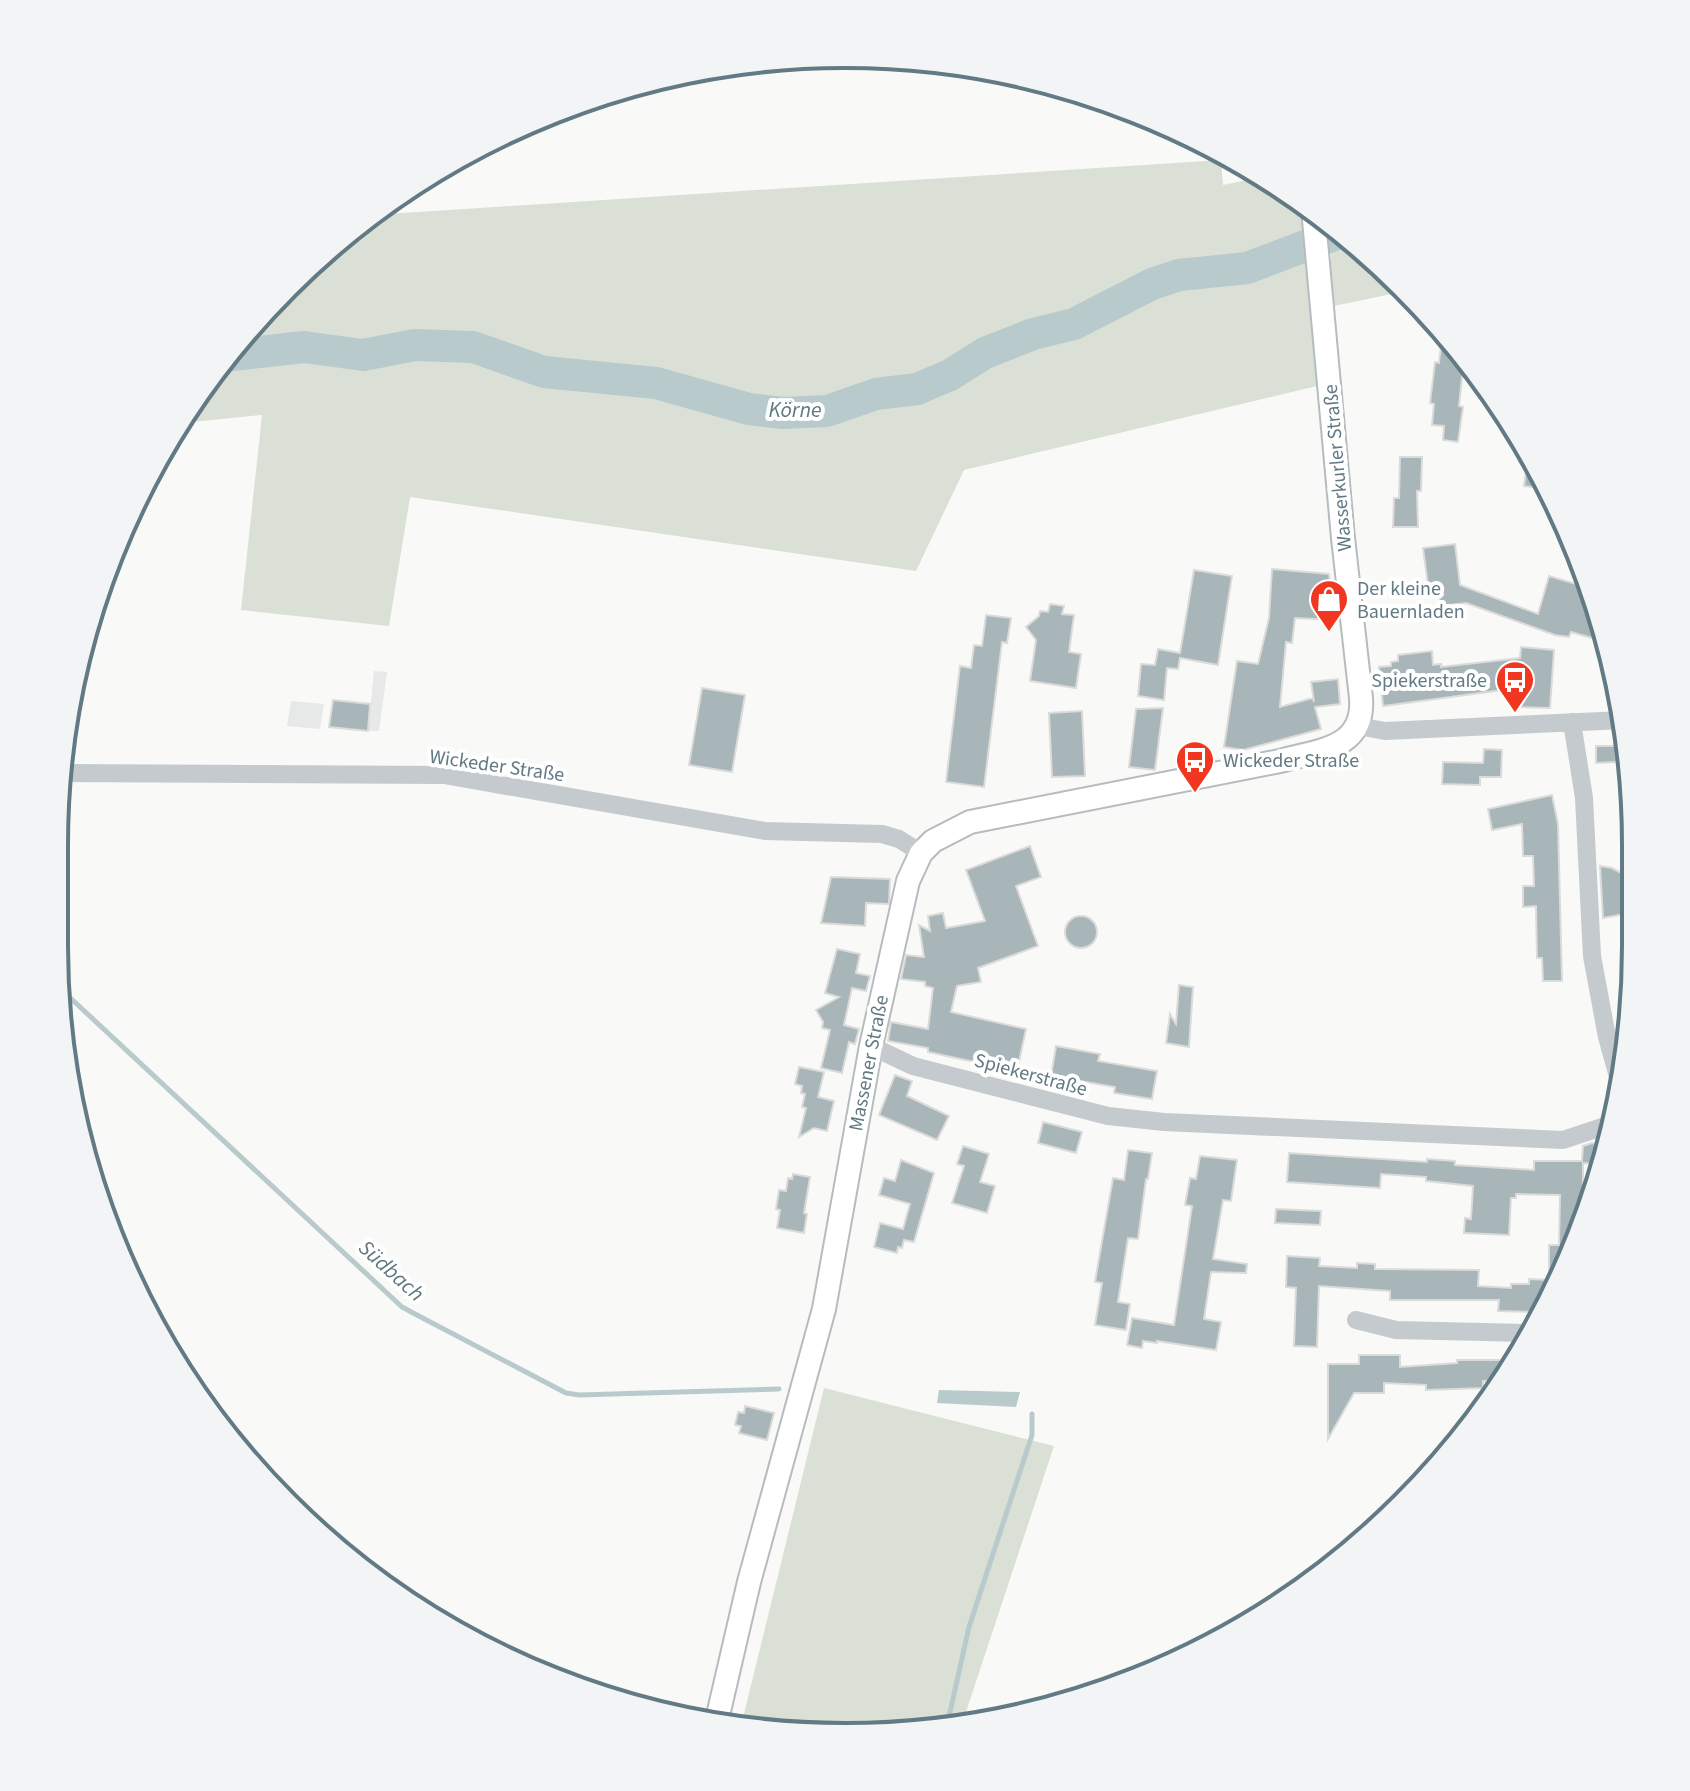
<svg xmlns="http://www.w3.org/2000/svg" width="1690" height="1791" font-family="'Source Sans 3',sans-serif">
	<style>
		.built { fill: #e7e9e8 }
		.green { fill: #dae0d6 }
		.water { fill: #b9cacc }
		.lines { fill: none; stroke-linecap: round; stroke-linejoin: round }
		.stream { stroke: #b9cacc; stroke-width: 5 }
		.river { stroke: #b9cacc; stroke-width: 32 }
		.building { fill: #a8b5b9; stroke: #dbdbd9; stroke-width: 2 }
		.major-casing { stroke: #b5bcbf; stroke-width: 26 }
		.minor { stroke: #c4cacd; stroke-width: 18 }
		.major { stroke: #fff; stroke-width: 22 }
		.labels { text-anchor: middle; stroke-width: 8; stroke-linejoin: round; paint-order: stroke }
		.street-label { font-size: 20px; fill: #627a84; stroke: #fff }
		.poi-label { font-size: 20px; fill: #627a84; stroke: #fff; text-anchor: start }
		.water-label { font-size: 22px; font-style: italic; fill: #5d797e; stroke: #fff }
		.rim { fill: none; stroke: #627a84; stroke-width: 4 }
	</style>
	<rect width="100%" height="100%" fill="#f9f9f7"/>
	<path class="built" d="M 374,671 L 387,672 L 379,731 L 368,731 Z
		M 291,701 L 324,704 L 320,729 L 287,726 Z"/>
	<path class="green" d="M 1221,160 L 1223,185 L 1262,177 L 1304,204 L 1321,385 L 964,470 L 916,571 L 410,497 L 389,626 L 241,610 L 262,415 L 181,423 L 218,363 L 324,250 L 372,215 Z
		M 1332,223 L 1406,291 L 1329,307 Z
		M 824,1388 L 1054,1446 L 961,1727 L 948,1730 L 740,1730 Z"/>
	<path class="water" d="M 939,1390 L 1020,1392 L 1016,1407 L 937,1403 Z"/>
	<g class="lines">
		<path class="stream" d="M 65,993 L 402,1307 L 415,1314 L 566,1393 L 579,1395 L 779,1389
			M 946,1730 L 969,1627 L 1032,1435 L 1032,1414"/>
		<path class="river" d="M 224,356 L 304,347 L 363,355 L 415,345 L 473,347 L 544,372 L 656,383 L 749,409 L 783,413 L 827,411 L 876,394 L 917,389 L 950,375 L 985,353 L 1033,334 L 1074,324 L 1152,284 L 1179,275 L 1247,268 L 1342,232"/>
	</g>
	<path class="building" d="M 1443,328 L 1464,358 L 1459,406 L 1463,407 L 1458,442 L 1443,440 L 1444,426 L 1432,425 L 1434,404 L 1430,403 L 1435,362 L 1439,363 Z
		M 1529,448 L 1530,450 L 1548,489 L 1524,486 Z
		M 1400,457 L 1422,457 L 1421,491 L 1417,491 L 1418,527 L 1393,527 L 1394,498 L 1399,498 Z
		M 1455,544 L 1460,585 L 1538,614 L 1549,576 L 1593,589 L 1606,642 L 1571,632 L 1569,637 L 1555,635 L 1466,603 L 1440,606 L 1439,592 L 1429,593 L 1423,548 Z
		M 1272,569 L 1329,574 L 1334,620 L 1295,618 L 1292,643 L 1286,642 L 1280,707 L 1313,698 L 1314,702 L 1311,682 L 1338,679 L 1340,704 L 1315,707 L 1321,729 L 1243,750 L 1224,747 L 1237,661 L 1258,664 L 1269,618 Z
		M 1194,570 L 1232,576 L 1218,665 L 1180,658 L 1178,669 L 1167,668 L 1164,700 L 1138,696 L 1141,664 L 1155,665 L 1158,649 L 1180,653 Z
		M 1050,604 L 1064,606 L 1062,614 L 1074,615 L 1069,652 L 1081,654 L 1076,688 L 1030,681 L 1036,640 L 1026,627 L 1039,616 L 1040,611 L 1048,612 Z
		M 986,615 L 1011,618 L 1007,643 L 1002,642 L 984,787 L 946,782 L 960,666 L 971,668 L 974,645 L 982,646 Z
		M 1521,647 L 1554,650 L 1550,708 L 1516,707 L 1518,688 L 1383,706 L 1379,667 L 1391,666 L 1391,662 L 1398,661 L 1398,655 L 1432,651 L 1433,665 L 1441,664 L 1441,667 L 1520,658 Z
		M 702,688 L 745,695 L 732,772 L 689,765 Z
		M 333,700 L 370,704 L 368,731 L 329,727 Z
		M 1163,708 L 1155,770 L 1129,767 L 1136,709 Z
		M 1082,711 L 1085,776 L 1052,777 L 1049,713 Z
		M 1596,746 L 1615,746 L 1616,762 L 1596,763 Z
		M 1484,749 L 1502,750 L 1501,777 L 1480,777 L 1480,785 L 1442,784 L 1443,762 L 1483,763 Z
		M 1552,795 L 1558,824 L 1562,981 L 1543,981 L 1542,958 L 1537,958 L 1536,906 L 1523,907 L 1523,886 L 1534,886 L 1533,856 L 1523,856 L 1522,824 L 1492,830 L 1488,809 Z
		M 1030,846 L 1041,877 L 1016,886 L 1038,946 L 978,968 L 981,982 L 957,986 L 951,1012 L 1026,1029 L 1017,1071 L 988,1065 L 989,1061 L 978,1057 L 975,1062 L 928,1052 L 928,1048 L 888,1041 L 891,1022 L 928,1029 L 933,988 L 925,986 L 925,982 L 901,979 L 906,955 L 924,957 L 919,925 L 930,931 L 928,916 L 943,913 L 946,928 L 985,921 L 966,870 Z
		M 1600,866 L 1612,868 L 1632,879 L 1635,912 L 1603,918 Z
		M 831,877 L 890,879 L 889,904 L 866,903 L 865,926 L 821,923 Z
		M1065 932a16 16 0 1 1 32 0a16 16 0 1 1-32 0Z
		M 837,949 L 860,954 L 856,973 L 870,976 L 866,991 L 852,988 L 844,1025 L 859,1029 L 855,1044 L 849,1042 L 842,1073 L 821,1068 L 830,1030 L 822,1028 L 823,1022 L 816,1010 L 839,997 L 825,993 Z
		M 1179,985 L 1193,987 L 1189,1047 L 1166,1043 L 1170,1014 L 1176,1024 Z
		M 1056,1046 L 1100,1054 L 1098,1061 L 1157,1071 L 1152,1099 L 1114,1093 L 1115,1087 L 1051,1076 Z
		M 799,1067 L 824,1072 L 818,1097 L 834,1101 L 827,1131 L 814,1128 L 799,1137 L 806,1108 L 802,1107 L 805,1094 L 801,1093 L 802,1086 L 795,1084 Z
		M 895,1075 L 912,1081 L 907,1096 L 949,1116 L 937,1140 L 879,1115 Z
		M 1043,1122 L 1082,1132 L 1076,1153 L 1038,1143 Z
		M 1592,1143 L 1607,1147 L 1602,1164 L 1583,1163 L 1583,1207 L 1589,1207 L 1576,1248 L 1542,1312 L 1498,1311 L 1499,1300 L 1390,1300 L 1390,1291 L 1319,1286 L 1317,1347 L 1294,1346 L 1296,1288 L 1286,1287 L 1287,1256 L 1320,1258 L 1319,1266 L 1357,1268 L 1357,1263 L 1375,1264 L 1375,1269 L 1479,1270 L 1478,1286 L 1511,1288 L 1511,1284 L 1529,1284 L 1529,1279 L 1549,1280 L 1549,1245 L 1559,1245 L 1560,1195 L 1516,1194 L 1516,1198 L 1511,1198 L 1509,1235 L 1464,1233 L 1465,1218 L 1471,1219 L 1473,1186 L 1426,1181 L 1426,1177 L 1381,1174 L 1380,1188 L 1287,1182 L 1289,1153 L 1427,1162 L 1427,1159 L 1455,1161 L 1455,1165 L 1534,1170 L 1534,1161 L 1582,1161 L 1583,1146 Z
		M 963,1146 L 989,1154 L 980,1182 L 995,1186 L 987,1213 L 952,1203 L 964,1166 L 957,1164 Z
		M 1128,1150 L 1152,1153 L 1148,1179 L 1146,1179 L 1138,1239 L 1128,1238 L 1118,1302 L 1130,1304 L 1126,1330 L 1095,1325 L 1102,1283 L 1095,1282 L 1113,1178 L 1124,1180 Z
		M 1200,1156 L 1237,1160 L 1231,1201 L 1223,1200 L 1213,1259 L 1247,1264 L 1246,1273 L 1211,1272 L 1204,1319 L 1221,1322 L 1216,1350 L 1157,1341 L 1157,1343 L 1143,1341 L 1142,1348 L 1127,1345 L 1132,1318 L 1174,1325 L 1192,1206 L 1185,1205 L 1190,1178 L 1196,1179 Z
		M 901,1160 L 934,1173 L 914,1242 L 904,1240 L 902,1248 L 898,1247 L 897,1253 L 874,1247 L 880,1223 L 903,1229 L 910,1204 L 879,1195 L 884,1178 L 895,1181 Z
		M 793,1174 L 810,1177 L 804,1213 L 807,1214 L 804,1233 L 777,1228 L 780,1210 L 776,1209 L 779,1190 L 786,1191 L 788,1178 L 792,1179 Z
		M 1276,1209 L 1321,1211 L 1320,1225 L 1275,1223 Z
		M 1359,1355 L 1400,1355 L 1400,1367 L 1457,1363 L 1457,1360 L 1516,1360 L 1505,1380 L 1483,1381 L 1483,1388 L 1426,1390 L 1426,1385 L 1384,1383 L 1384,1393 L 1354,1393 L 1328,1439 L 1328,1364 L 1359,1364 Z
		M 745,1406 L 774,1413 L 767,1440 L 739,1433 L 741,1426 L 735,1425 L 738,1412 L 744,1413 Z"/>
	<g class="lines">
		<defs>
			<path id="major" d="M 716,1724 L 749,1582 L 824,1309 L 871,1046 L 908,881 L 921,853 L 933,841 L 970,822 L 1280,761 C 1319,750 1365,749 1361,698 L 1343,538 L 1313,209"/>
		</defs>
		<use href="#major" class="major-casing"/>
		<path class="minor" d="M 1572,722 L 1584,798 L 1592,956 L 1607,1037 L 1622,1091
			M 1358,726 L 1385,731 L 1624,720
			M 59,773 L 444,775 L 765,831 L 882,834 L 899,839 L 921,853
			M 871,1046 L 913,1066 L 1108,1116 L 1164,1122 L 1563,1140 L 1614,1123
			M 1356,1320 L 1396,1330 L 1531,1333"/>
		<use href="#major" class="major"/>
	</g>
	<defs>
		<symbol id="shop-pin" viewBox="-11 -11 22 30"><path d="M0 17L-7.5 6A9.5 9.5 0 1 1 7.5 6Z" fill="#f1371f" stroke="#fff"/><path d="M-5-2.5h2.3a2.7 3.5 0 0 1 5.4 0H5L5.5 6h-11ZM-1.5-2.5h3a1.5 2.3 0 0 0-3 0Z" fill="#fff"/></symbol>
		<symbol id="bus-pin" viewBox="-11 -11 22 30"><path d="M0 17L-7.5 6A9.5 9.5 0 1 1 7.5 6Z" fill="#f1371f" stroke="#fff"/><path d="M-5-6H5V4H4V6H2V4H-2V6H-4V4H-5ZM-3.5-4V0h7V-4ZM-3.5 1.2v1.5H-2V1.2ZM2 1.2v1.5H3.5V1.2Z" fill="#fff"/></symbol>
	</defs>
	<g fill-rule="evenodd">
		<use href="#shop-pin" x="1307" y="577" width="44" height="60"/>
		<use href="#bus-pin" x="1493" y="658" width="44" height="60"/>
		<use href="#bus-pin" x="1173" y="738" width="44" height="60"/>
	</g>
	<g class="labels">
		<g class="street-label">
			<text transform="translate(1337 468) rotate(-95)" y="7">Wasserkurler Straße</text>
			<text transform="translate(497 765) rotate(8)" y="7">Wickeder Straße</text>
			<text transform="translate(868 1063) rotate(-79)" y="7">Massener Straße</text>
			<text transform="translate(1031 1074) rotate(15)" y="7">Spiekerstraße</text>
		</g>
		<g class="poi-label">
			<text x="1357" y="595">Der kleine<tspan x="1357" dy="23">Bauernladen</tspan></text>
			<text x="1487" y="687" text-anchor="end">Spiekerstraße</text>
			<text x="1223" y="767">Wickeder Straße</text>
		</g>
		<g class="water-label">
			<text x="795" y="417">Körne</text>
			<text transform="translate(392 1270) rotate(42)" y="8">Südbach</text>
		</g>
	</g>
	<path d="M0 0H1690V1791H0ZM845 68H845A777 777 0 0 1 1622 845V946A777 777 0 0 1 845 1723H845A777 777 0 0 1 68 946V845A777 777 0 0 1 845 68Z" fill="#f2f4f5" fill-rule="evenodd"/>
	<path class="rim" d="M845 68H845A777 777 0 0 1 1622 845V946A777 777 0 0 1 845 1723H845A777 777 0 0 1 68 946V845A777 777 0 0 1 845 68Z"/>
</svg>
